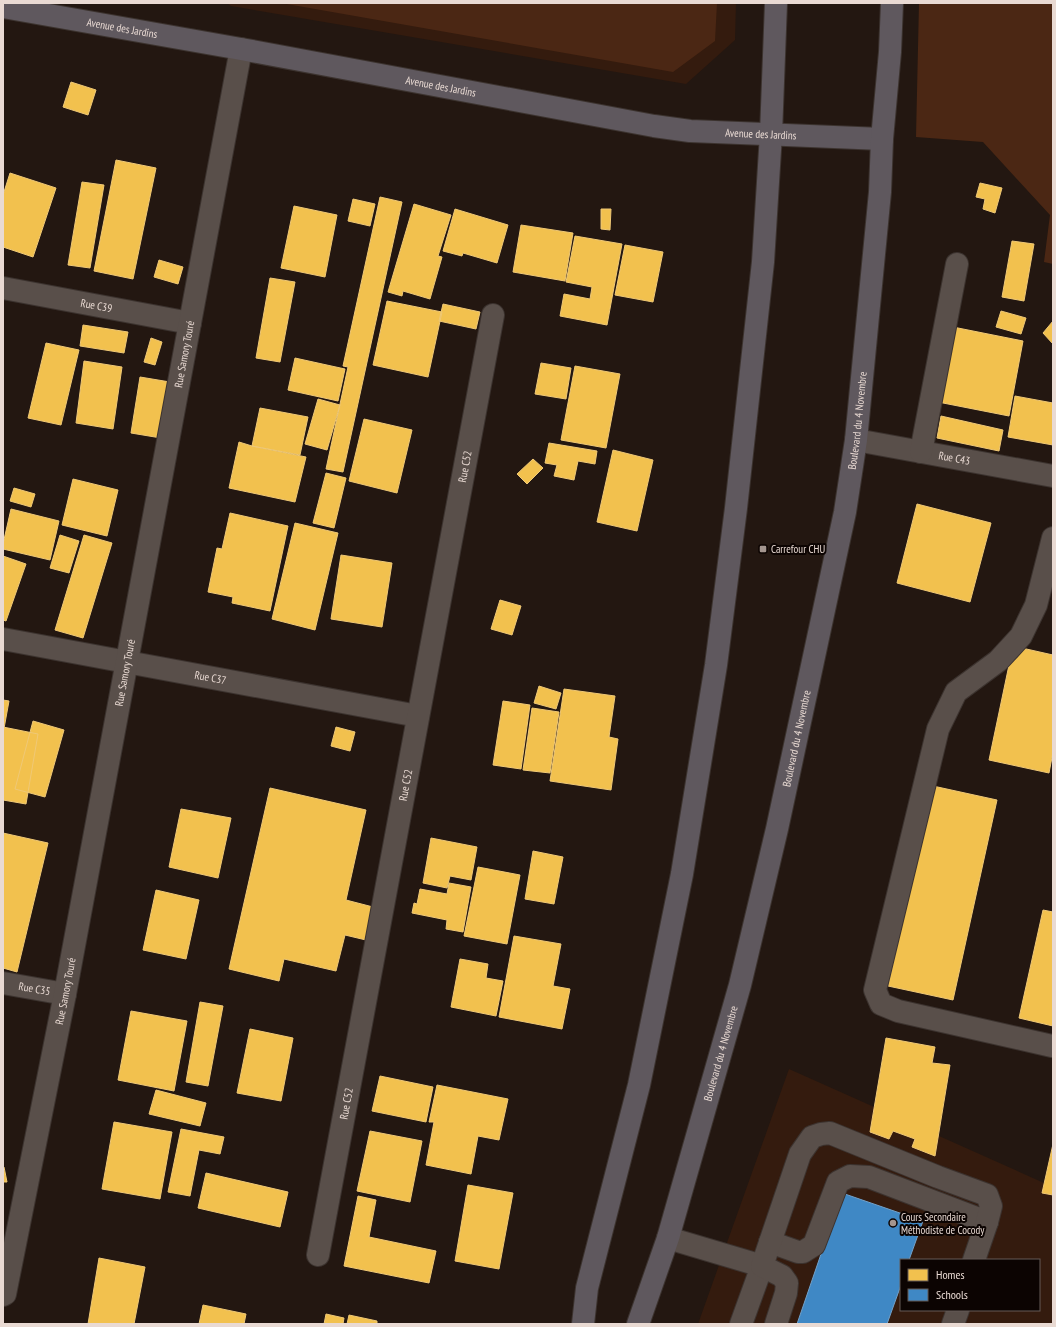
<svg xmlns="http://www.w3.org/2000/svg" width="1056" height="1327" font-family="'PT Sans Narrow',sans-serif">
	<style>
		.built { fill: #341b0e; fill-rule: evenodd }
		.green { fill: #4b2714 }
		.homes { fill: #f2c14e; stroke: #efc876 }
		.schools { fill: #3f88c5; stroke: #72a1c9 }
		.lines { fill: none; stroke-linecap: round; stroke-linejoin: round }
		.minor-casing { stroke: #3c332f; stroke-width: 24 }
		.major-casing { stroke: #3c332f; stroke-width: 24 }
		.minor { stroke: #594f4a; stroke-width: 22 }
		.major { stroke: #5f585e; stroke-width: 22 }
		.poi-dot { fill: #a4968f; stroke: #0c0402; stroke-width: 1.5 }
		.labels { text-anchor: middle; stroke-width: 4; stroke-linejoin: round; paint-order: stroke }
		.street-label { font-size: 11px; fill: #e9dad3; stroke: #0c0402 }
		.poi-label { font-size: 11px; fill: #e9dad3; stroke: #0c0402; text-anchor: start }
	</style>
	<rect width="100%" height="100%" fill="#231711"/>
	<path class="built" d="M 227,3 L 736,3 L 735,40 L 686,84 L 231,6 Z
		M 789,1069 L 1053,1187 L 1053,1324 L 698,1324 ZM 901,1260 L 1039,1260 L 1039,1310 L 901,1310 Z"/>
	<path class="green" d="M 281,3 L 717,3 L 715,41 L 673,72 Z
		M 919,3 L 1053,3 L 1053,264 L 1044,262 L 1050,215 L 983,142 L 916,137 Z"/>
	<path class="homes" d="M 71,82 L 96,90 L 88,115 L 63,107 Z
		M 116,160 L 156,168 L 133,279 L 94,271 Z
		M 10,173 L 56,188 L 33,257 L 3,247 L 3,195 Z
		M 82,182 L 104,185 L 90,268 L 68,265 Z
		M 980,183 L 1002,188 L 995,213 L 983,209 L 985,199 L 976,197 Z
		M 380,197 L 402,202 L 343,472 L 326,469 L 348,367 L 343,366 Z
		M 353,199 L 375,204 L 370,226 L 348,221 Z
		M 414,204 L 451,215 L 438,256 L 442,257 L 430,299 L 403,291 L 402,296 L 388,292 Z
		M 294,206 L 337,215 L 325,277 L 281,268 Z
		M 455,209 L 508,225 L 497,263 L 463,253 L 462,256 L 443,251 Z
		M 601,209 L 611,209 L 610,230 L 601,229 Z
		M 521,225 L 573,233 L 565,281 L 513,272 Z
		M 575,236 L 622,244 L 607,325 L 560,316 L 564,294 L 590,299 L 592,287 L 566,282 Z
		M 1012,241 L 1034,244 L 1024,301 L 1002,297 Z
		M 625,245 L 663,252 L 653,302 L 615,295 Z
		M 159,260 L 183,267 L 178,284 L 154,277 Z
		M 270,278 L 295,282 L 280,362 L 256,358 Z
		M 387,301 L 442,312 L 428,377 L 373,365 Z
		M 443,304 L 480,312 L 476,329 L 439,321 Z
		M 1001,311 L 1026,318 L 1021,334 L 996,327 Z
		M 1053,321 L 1053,344 L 1043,333 Z
		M 83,325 L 128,332 L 124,353 L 80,346 Z
		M 953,327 L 1023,341 L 1009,416 L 938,402 Z
		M 151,338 L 162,342 L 155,365 L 144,362 Z
		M 46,343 L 79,350 L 61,425 L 28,418 Z
		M 295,358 L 345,369 L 338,401 L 288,390 Z
		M 84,361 L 122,367 L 113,429 L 76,423 Z
		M 541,363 L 571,368 L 566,399 L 535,394 Z
		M 575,366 L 620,374 L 606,448 L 561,440 Z
		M 140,377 L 170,382 L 161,438 L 131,433 Z
		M 1015,396 L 1053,403 L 1053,445 L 1008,437 Z
		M 318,399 L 340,405 L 327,450 L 305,444 Z
		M 260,408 L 308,417 L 300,455 L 252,446 Z
		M 941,416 L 1003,430 L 999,451 L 937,438 Z
		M 364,419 L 412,430 L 397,493 L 349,481 Z
		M 239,442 L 252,446 L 306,457 L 295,502 L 229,488 Z
		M 549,443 L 597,451 L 595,464 L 578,461 L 574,480 L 554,476 L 557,465 L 545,463 Z
		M 613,450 L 653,460 L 637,531 L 597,522 Z
		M 533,459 L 543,468 L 527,484 L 517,474 Z
		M 326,473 L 346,478 L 334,528 L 313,523 Z
		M 73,479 L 118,490 L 107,536 L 62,525 Z
		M 14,488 L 35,494 L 31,507 L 10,501 Z
		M 917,504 L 991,523 L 970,602 L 897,583 Z
		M 11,509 L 59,521 L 50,560 L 3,549 L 3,544 Z
		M 230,513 L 288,526 L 270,611 L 232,603 L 233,597 L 208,592 L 217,548 L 222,549 Z
		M 295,523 L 338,533 L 315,630 L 272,619 Z
		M 60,535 L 79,541 L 69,573 L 50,568 Z
		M 84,535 L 112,543 L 83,638 L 55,630 Z
		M 341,555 L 392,563 L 382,627 L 331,619 Z
		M 3,556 L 26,564 L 6,621 L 3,620 Z
		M 500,600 L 521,606 L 512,635 L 491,629 Z
		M 1013,646 L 1053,655 L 1053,752 L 1049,773 L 989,760 Z
		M 539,686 L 561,693 L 556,709 L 534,703 Z
		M 564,689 L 615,696 L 609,737 L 618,739 L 611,790 L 550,781 Z
		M 3,700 L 9,701 L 3,734 Z
		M 503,701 L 530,705 L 521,769 L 493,765 Z
		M 532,708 L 559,712 L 550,773 L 523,770 Z
		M 33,721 L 64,730 L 45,797 L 15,789 Z
		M 3,727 L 38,734 L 26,804 L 3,800 Z
		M 336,727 L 355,732 L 350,751 L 331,746 Z
		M 933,786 L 997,800 L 953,1000 L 888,986 Z
		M 270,788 L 366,810 L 346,900 L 373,907 L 366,940 L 345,935 L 336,971 L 284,959 L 279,981 L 229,969 Z
		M 181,809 L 231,818 L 218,878 L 169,867 Z
		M 3,833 L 48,843 L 17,972 L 3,968 Z
		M 431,838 L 477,847 L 471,880 L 450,876 L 447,888 L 423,883 Z
		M 533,851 L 563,857 L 554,904 L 525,899 Z
		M 478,867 L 520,875 L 507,944 L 464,936 Z
		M 449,883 L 471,887 L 463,932 L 446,929 L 447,920 L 412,913 L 414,903 L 417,904 L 420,889 L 447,894 Z
		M 156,890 L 199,900 L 186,959 L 143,950 Z
		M 1043,910 L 1053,912 L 1053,1026 L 1019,1018 Z
		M 514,936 L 561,944 L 553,986 L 570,989 L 562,1029 L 499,1017 Z
		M 460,959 L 488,964 L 486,978 L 503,981 L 496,1016 L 451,1007 Z
		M 200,1002 L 223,1006 L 208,1086 L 186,1082 Z
		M 131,1011 L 187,1021 L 174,1091 L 118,1080 Z
		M 250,1029 L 293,1038 L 281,1101 L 237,1093 Z
		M 886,1038 L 935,1047 L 932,1063 L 950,1065 L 935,1156 L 912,1147 L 915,1139 L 893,1131 L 889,1139 L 870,1132 Z
		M 380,1076 L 433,1087 L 426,1122 L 372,1111 Z
		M 437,1085 L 508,1099 L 499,1140 L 478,1136 L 471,1174 L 426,1165 L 434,1122 L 429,1122 Z
		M 156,1090 L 206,1103 L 200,1126 L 149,1114 Z
		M 114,1122 L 172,1132 L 160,1199 L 102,1189 Z
		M 181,1129 L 224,1137 L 220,1154 L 199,1150 L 190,1196 L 168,1192 Z
		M 370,1131 L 422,1141 L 410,1202 L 357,1191 Z
		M 1053,1144 L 1053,1195 L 1042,1193 Z
		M 3,1166 L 4,1167 L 7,1182 L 3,1182 Z
		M 206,1173 L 288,1192 L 280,1227 L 198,1208 Z
		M 468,1185 L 513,1193 L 499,1269 L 455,1261 Z
		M 358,1196 L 376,1200 L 369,1237 L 436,1251 L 429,1283 L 344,1266 Z
		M 99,1258 L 145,1267 L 134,1324 L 88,1324 Z
		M 203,1305 L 246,1314 L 244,1324 L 199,1324 Z
		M 326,1314 L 344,1318 L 343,1324 L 324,1324 Z
		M 349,1315 L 377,1321 L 377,1324 L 347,1324 Z"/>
	<path class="schools" d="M 842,1193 L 923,1221 L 909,1260 L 901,1260 L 901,1285 L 887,1324 L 797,1324 Z"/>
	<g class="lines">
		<defs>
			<g id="minor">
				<path id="s1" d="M 3,288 L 190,323"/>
				<path id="s2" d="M 856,440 L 1053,476"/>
				<path d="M 921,452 L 957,264"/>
				<path id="s3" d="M 3,639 L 418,716"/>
				<path id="s4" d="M 3,983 L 65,994"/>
				<path d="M 1052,1046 L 898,1011 L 881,1004 L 875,990 L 938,729 L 956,692 L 998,661 L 1021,636 L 1036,605 L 1053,538"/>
				<path d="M 668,1238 L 762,1266 L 741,1324"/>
				<path d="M 770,1242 L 798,1252 L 803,1252 L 814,1245 L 838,1182 L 850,1176 L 869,1177 L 987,1222"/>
				<path id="s5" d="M 318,1255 L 493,315"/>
				<path id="s6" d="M 3,1295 L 5,1294 L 65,994 L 241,49"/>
				<path d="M 776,1324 L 786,1293 L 787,1283 L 782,1276 L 762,1266 L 800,1154 L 812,1137 L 821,1134 L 830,1133 L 938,1177 L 987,1195 L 991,1206 L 987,1222 L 974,1260"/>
				<path d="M 953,1324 L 958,1310"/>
			</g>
			<g id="major">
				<path id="s7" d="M 3,7 L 241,49 L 654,126 L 690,131 L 882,139"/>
				<path d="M 583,1324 L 587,1288 L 639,1085 L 682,874 L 716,665 L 736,508 L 763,262 L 771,134 L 776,3"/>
				<path id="s8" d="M 638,1324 L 668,1238 L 740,985 L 777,829 L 845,512 L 856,440 L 880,192 L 882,139 L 890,52 L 892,3"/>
			</g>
		</defs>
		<use href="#minor" class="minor-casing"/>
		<use href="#major" class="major-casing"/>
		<use href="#minor" class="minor"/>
		<use href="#major" class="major"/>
	</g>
	<g class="poi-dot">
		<rect x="759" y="545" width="8" height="8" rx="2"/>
		<circle cx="893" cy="1223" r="4"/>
	</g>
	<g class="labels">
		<g class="street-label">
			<text dy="4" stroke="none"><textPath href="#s7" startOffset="121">Avenue des Jardins</textPath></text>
			<text dy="4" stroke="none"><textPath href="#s7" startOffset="445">Avenue des Jardins</textPath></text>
			<text dy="4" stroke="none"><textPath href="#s7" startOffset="769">Avenue des Jardins</textPath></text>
			<text dy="4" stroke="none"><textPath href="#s1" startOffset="95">Rue C39</textPath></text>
			<text dy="4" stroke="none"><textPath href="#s6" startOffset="959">Rue Samory Touré</textPath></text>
			<text dy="4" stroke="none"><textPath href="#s8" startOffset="931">Boulevard du 4 Novembre</textPath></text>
			<text dy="4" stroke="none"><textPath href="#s2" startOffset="100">Rue C43</textPath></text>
			<text dy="4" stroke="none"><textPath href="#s5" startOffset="802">Rue C52</textPath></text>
			<text dy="4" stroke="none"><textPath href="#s6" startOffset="635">Rue Samory Touré</textPath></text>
			<text dy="4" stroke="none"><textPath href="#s3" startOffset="211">Rue C37</textPath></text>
			<text dy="4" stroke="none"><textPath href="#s8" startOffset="607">Boulevard du 4 Novembre</textPath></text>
			<text dy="4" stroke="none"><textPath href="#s5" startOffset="478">Rue C52</textPath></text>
			<text dy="4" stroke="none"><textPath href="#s4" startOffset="32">Rue C35</textPath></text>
			<text dy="4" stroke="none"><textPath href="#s6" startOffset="311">Rue Samory Touré</textPath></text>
			<text dy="4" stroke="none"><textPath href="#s8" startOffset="283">Boulevard du 4 Novembre</textPath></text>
			<text dy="4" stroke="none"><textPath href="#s5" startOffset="154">Rue C52</textPath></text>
		</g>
		<g class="poi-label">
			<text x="771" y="553">Carrefour CHU</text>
			<text x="901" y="1221">Cours Secondaire<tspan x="901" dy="13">Méthodiste de Cocody</tspan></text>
		</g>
	</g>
	<rect width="1056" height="1327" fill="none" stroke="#e9dad3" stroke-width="8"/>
	<rect x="900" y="1259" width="140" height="52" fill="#0c0402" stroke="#645a56"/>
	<rect x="908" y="1269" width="20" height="12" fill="#f2c14e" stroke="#645a56"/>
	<text x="936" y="1279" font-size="12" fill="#e9dad3">Homes</text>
	<rect x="908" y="1289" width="20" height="12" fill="#3f88c5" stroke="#645a56"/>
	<text x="936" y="1299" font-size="12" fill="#e9dad3">Schools</text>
</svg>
